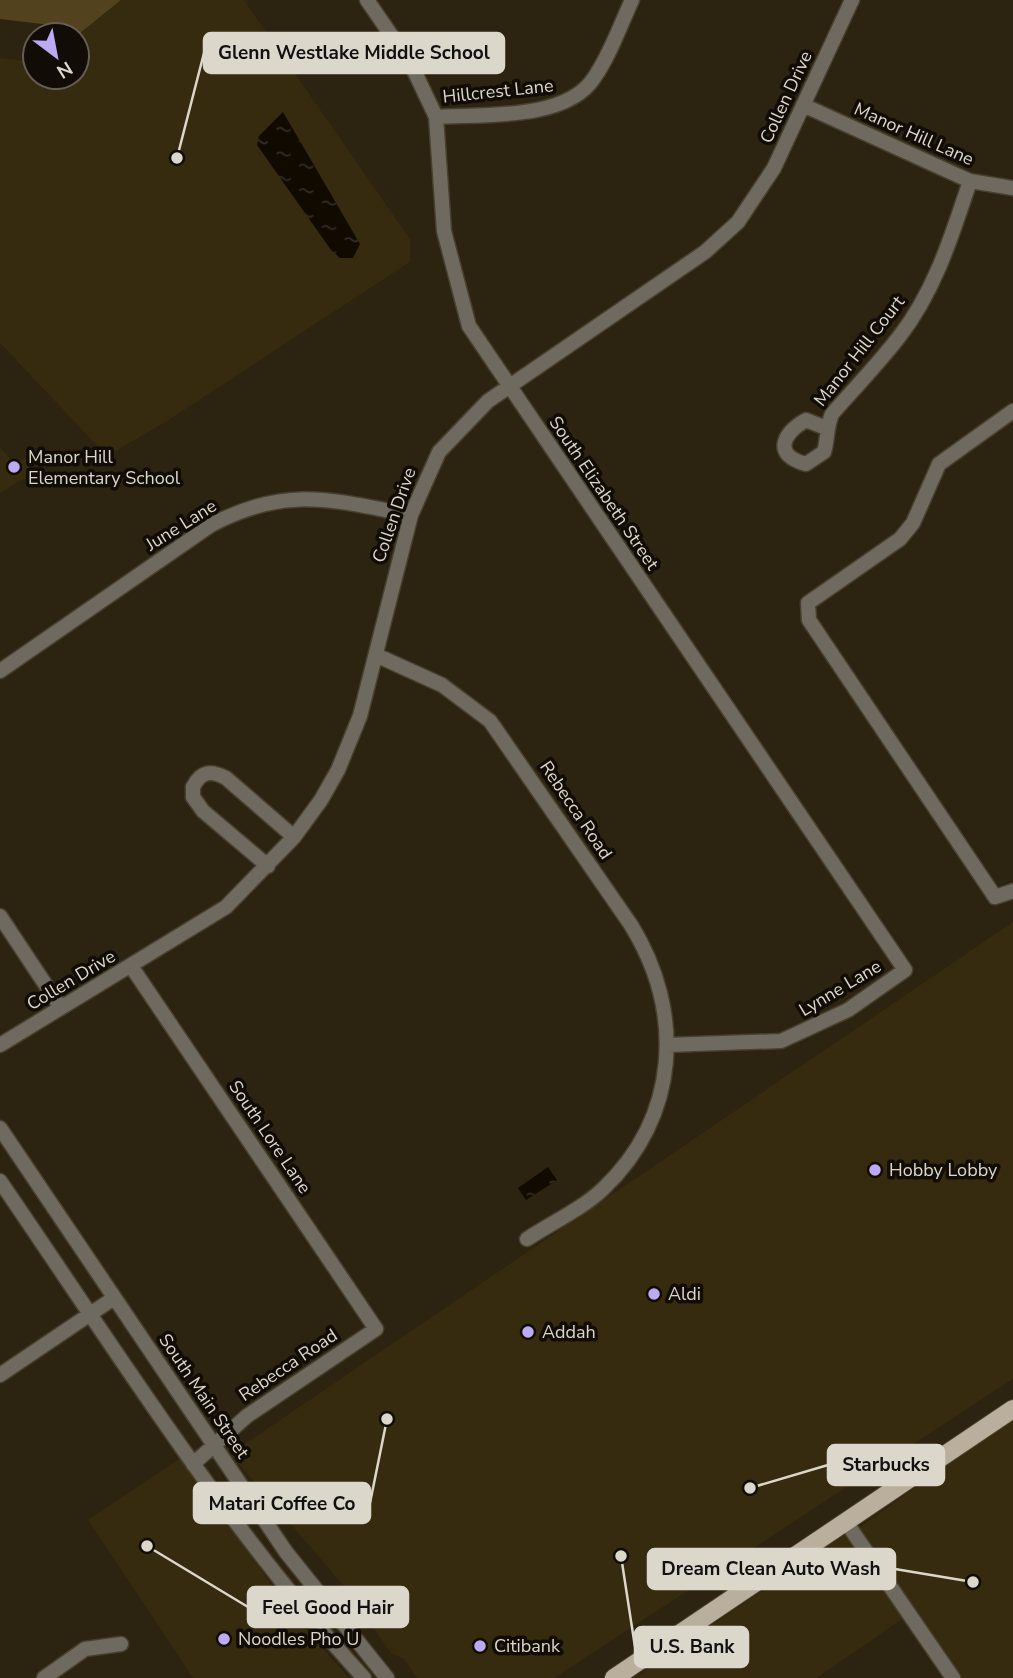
<svg xmlns="http://www.w3.org/2000/svg" width="1013" height="1678" font-family="'Nunito Sans',sans-serif">
	<style>
		.built { fill: #362a0f }
		.green { fill: #52421e }
		.water { fill: url(#water-ripples) }
		.lines { fill: none; stroke-linecap: round; stroke-linejoin: round }
		.minor-casing { stroke: #48402e; stroke-width: 17 }
		.major-casing { stroke: #48402e; stroke-width: 20 }
		.minor { stroke: #6e6a60; stroke-width: 14 }
		.major { stroke: #b9af9c; stroke-width: 18 }
		.poi-dot { fill: #bcaaf5; stroke: #110d06; stroke-width: 2.5 }
		.labels { text-anchor: middle; stroke-width: 7; stroke-linejoin: round; paint-order: stroke }
		.street-label { font-size: 18px; fill: #dcd7cb; stroke: #110d06 }
		.poi-label { font-size: 18px; fill: #dcd7cb; stroke: #110d06; text-anchor: start }
		.leader { fill: none; stroke: #dcd7cb; stroke-width: 2.5 }
		.callout-dot { fill: #dcd7cb; stroke: #110d06; stroke-width: 2.5 }
		.callout { fill: #dcd7cb; stroke: #dcd7cb; stroke-width: 2.5 }
		.callout-label { font-size: 19px; text-anchor: middle; font-weight: bold; fill: #111 }
	</style>
	<defs>
		<pattern id="water-ripples" width="26" height="14" patternUnits="userSpaceOnUse" patternTransform="scale(1.75)"><rect width="26" height="14" fill="#110a00"/><path d="M2 4q2-2 4 0t4 0M15 11q2-2 4 0t4 0" fill="none" stroke="#332d24"/></pattern>
	</defs>
	<rect width="100%" height="100%" fill="#2c2310"/>
	<path class="built" d="M 121,0 L 244,0 L 410,239 L 410,262 L 164,423 L 107,456 L 0,343 L 0,58 L 35,62 L 35,77 L 77,77 L 77,36 Z
		M 0,447 L 13,462 L 26,458 L 29,465 L 25,478 L 0,493 Z
		M 1013,922 L 1013,1379 L 554,1678 L 417,1678 L 404,1659 L 391,1653 L 344,1586 L 230,1454 Z
		M 1013,1418 L 1013,1678 L 957,1678 L 857,1529 Z
		M 182,1457 L 289,1610 L 349,1678 L 193,1678 L 88,1520 Z
		M 846,1534 L 905,1617 L 817,1678 L 634,1678 Z"/>
	<path class="green" d="M 0,0 L 121,0 L 79,34 L 61,35 L 59,26 L 0,19 Z"/>
	<path class="water" d="M 283,112 L 360,244 L 353,258 L 340,258 L 331,250 L 257,145 L 259,136 Z
		M 548,1167 L 557,1180 L 526,1200 L 518,1188 Z"/>
	<g class="lines">
		<defs>
			<path id="minor" d="M 367,0 L 411,64 L 436,117 L 444,231 L 469,326 L 905,970 L 848,1010 L 781,1041 L 667,1045
				M 803,105 L 970,181 L 1013,188
				M 436,117 C 482,114 566,121 594,78 C 610,55 620,26 632,0
				M 1013,411 L 939,464 L 913,523 L 900,539 L 808,603 L 809,620 L 995,897 L 1013,891
				M 826,428 L 806,420 C 783,433 772,455 806,464 L 824,452 C 828,439 826,428 832,414 C 854,389 878,364 899,337 C 935,291 952,235 970,181
				M 378,656 L 442,685 L 490,721 L 631,925 C 685,1013 679,1117 603,1189 C 582,1209 551,1223 527,1239
				M 0,671 L 211,525 C 287,485 331,500 411,515
				M 268,866 L 203,811 L 193,797 L 193,787 C 201,771 211,770 226,778 L 294,837
				M 0,916 L 61,1008
				M 131,966 L 376,1329 L 247,1416 L 193,1464
				M 0,1045 L 226,907 L 294,837 L 321,800 L 338,770 L 360,716 L 411,515 L 439,452 L 488,401 L 705,252 L 738,222 L 774,168 L 852,0
				M 0,1128 L 286,1552 L 387,1678
				M 0,1181 C 116,1350 225,1526 364,1678
				M 0,1375 L 114,1298
				M 846,1522 L 953,1678
				M 44,1678 L 85,1649 L 121,1644"/>
			<path id="major" d="M 614,1678 L 1013,1409"/>
		</defs>
		<use href="#minor" class="minor-casing"/>
		<use href="#major" class="major-casing"/>
		<use href="#minor" class="minor"/>
		<use href="#major" class="major"/>
	</g>
	<g class="poi-dot">
		<circle cx="14" cy="467" r="7"/>
		<circle cx="875" cy="1170" r="7"/>
		<circle cx="654" cy="1294" r="7"/>
		<circle cx="528" cy="1332" r="7"/>
		<circle cx="224" cy="1639" r="7"/>
		<circle cx="480" cy="1646" r="7"/>
	</g>
	<g class="labels">
		<g class="street-label">
			<text transform="translate(498 91) rotate(-6)" y="6">Hillcrest Lane</text>
			<text transform="translate(786 97) rotate(-65)" y="6">Collen Drive</text>
			<text transform="translate(914 134) rotate(24)" y="6">Manor Hill Lane</text>
			<text transform="translate(859 351) rotate(-52)" y="6">Manor Hill Court</text>
			<text transform="translate(604 493) rotate(56)" y="6">South Elizabeth Street</text>
			<text transform="translate(394 515) rotate(-71)" y="6">Collen Drive</text>
			<text transform="translate(181 525) rotate(-32)" y="6">June Lane</text>
			<text transform="translate(576 810) rotate(56)" y="6">Rebecca Road</text>
			<text transform="translate(71 980) rotate(-31)" y="6">Collen Drive</text>
			<text transform="translate(840 988) rotate(-31)" y="6">Lynne Lane</text>
			<text transform="translate(270 1137) rotate(56)" y="6">South Lore Lane</text>
			<text transform="translate(288 1365) rotate(-34)" y="6">Rebecca Road</text>
			<text transform="translate(204 1396) rotate(56)" y="6">South Main Street</text>
		</g>
		<g class="poi-label">
			<text x="28" y="463">Manor Hill<tspan x="28" dy="21">Elementary School</tspan></text>
			<text x="889" y="1176">Hobby Lobby</text>
			<text x="668" y="1300">Aldi</text>
			<text x="542" y="1338">Addah</text>
			<text x="238" y="1645">Noodles Pho U</text>
			<text x="494" y="1652">Citibank</text>
		</g>
	</g>
	<path class="leader" d="M177 158L204 53M750 1488L828 1465M387 1419L370 1503M973 1582L895 1569M147 1546L248 1607M621 1556L635 1647"/>
	<g class="callout-dot">
		<circle cx="177" cy="158" r="7"/>
		<circle cx="750" cy="1488" r="7"/>
		<circle cx="387" cy="1419" r="7"/>
		<circle cx="973" cy="1582" r="7"/>
		<circle cx="147" cy="1546" r="7"/>
		<circle cx="621" cy="1556" r="7"/>
	</g>
	<g class="callout">
		<rect x="204" y="33" width="300" height="40" rx="7"/>
		<rect x="828" y="1445" width="116" height="40" rx="7"/>
		<rect x="194" y="1483" width="176" height="40" rx="7"/>
		<rect x="648" y="1549" width="247" height="40" rx="7"/>
		<rect x="248" y="1587" width="160" height="40" rx="7"/>
		<rect x="635" y="1627" width="113" height="40" rx="7"/>
	</g>
	<g class="callout-label">
		<text x="354" y="59">Glenn Westlake Middle School</text>
		<text x="886" y="1471">Starbucks</text>
		<text x="282" y="1510">Matari Coffee Co</text>
		<text x="771" y="1575">Dream Clean Auto Wash</text>
		<text x="328" y="1614">Feel Good Hair</text>
		<text x="692" y="1653">U.S. Bank</text>
	</g>
	<g transform="translate(56 56) rotate(148)"><circle r="33" fill="#110d06" stroke="#625e55" stroke-width="2"/>
	<path d="M0-5L12 26L0 18L-12 26Z" fill="#bcaaf5"/>
	<text y="-10" font-size="19" font-weight="bold" text-anchor="middle" fill="#dcd7cb">N</text>
	</g>
</svg>
